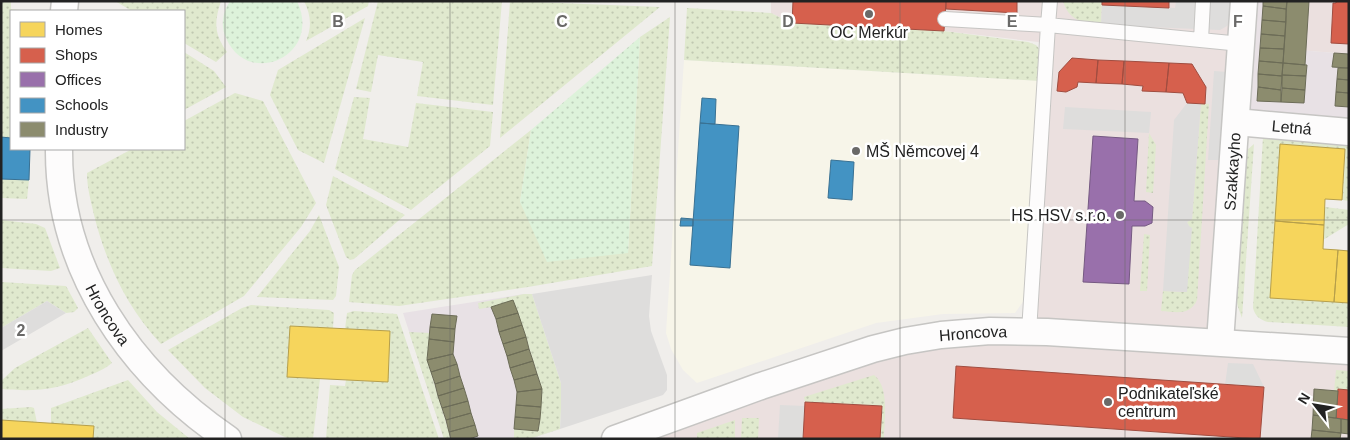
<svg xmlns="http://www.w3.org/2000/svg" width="1350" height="440" font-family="Arial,sans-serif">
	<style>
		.commercial { fill: #ebe0df }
		.industrial { fill: #e8e1e5 }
		.education { fill: #f7f5e9 }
		.grass { fill: url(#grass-dots) }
		.park { fill: url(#park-dots) }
		.parking { fill: #dedddc }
		.homes { fill: #f6d55c; stroke: #b69f4b }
		.shops { fill: #d6604d; stroke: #a04d40 }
		.offices { fill: #9970ab; stroke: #755982 }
		.schools { fill: #4393c3; stroke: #397193 }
		.industry { fill: #8c8c6e; stroke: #6c6c57 }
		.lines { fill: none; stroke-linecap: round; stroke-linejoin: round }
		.lane-casing { stroke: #c6c5c3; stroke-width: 16 }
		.street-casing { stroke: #c6c5c3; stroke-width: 29 }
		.lane { stroke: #fdfcfc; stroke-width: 14 }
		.street { stroke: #fdfcfc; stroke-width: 26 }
		.grid { fill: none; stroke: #6a6968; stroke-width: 1; stroke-opacity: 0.55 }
		.poi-dot { fill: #6a6968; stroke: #fff; stroke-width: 2 }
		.labels { text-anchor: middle; stroke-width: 5; stroke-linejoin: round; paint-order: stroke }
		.poi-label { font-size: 16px; fill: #222; stroke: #fff; text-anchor: start }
		.street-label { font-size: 16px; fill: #222; stroke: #fff }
		.grid-label { font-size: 16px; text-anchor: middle; font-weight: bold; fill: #6a6968; stroke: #fff; stroke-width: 5; stroke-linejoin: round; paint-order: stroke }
	</style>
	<defs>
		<pattern id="grass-dots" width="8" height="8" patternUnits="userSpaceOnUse" patternTransform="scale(1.25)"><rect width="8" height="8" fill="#e0e9ce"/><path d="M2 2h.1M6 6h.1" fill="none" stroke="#c0c8b1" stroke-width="1.8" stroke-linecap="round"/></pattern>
		<pattern id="park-dots" width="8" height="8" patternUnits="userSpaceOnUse" patternTransform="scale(1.25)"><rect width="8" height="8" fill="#ddf2da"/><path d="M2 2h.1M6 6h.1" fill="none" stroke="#bdcfbb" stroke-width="1.8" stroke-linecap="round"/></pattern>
	</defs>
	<rect width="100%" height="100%" fill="#f0eeeb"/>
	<path class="commercial" d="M 771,1 L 1245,1 L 1220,342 L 1349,351 L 1349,439 L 616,439 L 854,355 L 1029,331 L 1047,43 L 944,31 L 792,23 L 771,13 Z
		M 1287,1 L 1349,1 L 1349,54 L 1284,49 Z"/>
	<path class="industrial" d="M 1245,1 L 1287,1 L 1284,49 L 1349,54 L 1349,132 L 1236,122 Z
		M 524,294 L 532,294 L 560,429 L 529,439 L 444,439 L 403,313 Z"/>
	<path class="education" d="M 684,60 L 1040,81 L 1025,299 L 1015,313 L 943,314 L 876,323 L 697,383 L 683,370 L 671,349 L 666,333 Z"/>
	<path class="grass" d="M 1,1 L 11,1 L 11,9 L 32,11 L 11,11 L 11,138 L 1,137 Z
		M 115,1 L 221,1 C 214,22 214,34 227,52 L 216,62 L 184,43 L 184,11 L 132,11 Z
		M 304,1 L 369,1 L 368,6 L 306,41 C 312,27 311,15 304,1 Z
		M 378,1 L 502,1 L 493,105 L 417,96 L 423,62 L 378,55 L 371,92 L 356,89 Z
		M 510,1 L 660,7 L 500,138 Z
		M 1063,1 L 1102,1 L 1101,25 C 1083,23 1069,21 1063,1 Z
		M 687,8 L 771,13 L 792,23 L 944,31 L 1028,42 L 1036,45 L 1041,51 L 1040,81 L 684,60 Z
		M 670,17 L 652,266 L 528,287 L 399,306 L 349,302 L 352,275 L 355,270 L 531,130 L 520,202 L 628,253 L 640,37 Z
		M 365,18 L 324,163 L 298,150 L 270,95 L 278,70 Z
		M 184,52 L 214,71 L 226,87 L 184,110 Z
		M 235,93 L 263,101 L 316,203 L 301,227 L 244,296 L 161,344 C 127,308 106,263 94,215 C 91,201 87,188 87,173 L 132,149 L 184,149 L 184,121 Z
		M 354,97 L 370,98 L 363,139 L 408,147 L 416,103 L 493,112 L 490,146 L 411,210 L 335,169 Z
		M 1201,103 L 1209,104 L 1197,300 C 1190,316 1176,312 1161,311 L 1163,291 L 1187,292 L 1189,226 L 1187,222 L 1192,219 Z
		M 1149,133 L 1156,145 L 1153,193 L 1146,192 Z
		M 1263,137 L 1349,142 L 1349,201 L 1342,200 L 1345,149 L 1280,144 L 1270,298 L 1349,303 L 1349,327 L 1268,322 C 1260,320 1255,316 1253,308 Z
		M 1254,144 L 1242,318 L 1238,307 L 1236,297 L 1245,164 L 1247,150 Z
		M 333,176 L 405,215 L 354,259 L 350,260 L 346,257 L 326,205 Z
		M 1,179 L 29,180 L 27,199 L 1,198 Z
		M 1325,207 L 1349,210 L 1349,224 L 1323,240 Z
		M 319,215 L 339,267 L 336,296 L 333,300 L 257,297 L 310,231 Z
		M 1,220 L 36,224 L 45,228 L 60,268 L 51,271 L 1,268 Z
		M 1144,234 L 1150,235 L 1147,291 L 1140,291 Z
		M 1,282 L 66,286 L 78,308 L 74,312 L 66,313 L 47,301 L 1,328 Z
		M 524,294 L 532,294 L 561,383 L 561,410 L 560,429 L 529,439 L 514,439 L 514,429 L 538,431 L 542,389 L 522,325 L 491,307 L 479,309 L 478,303 Z
		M 251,305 L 329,310 L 334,313 L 333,328 L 290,326 L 287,377 L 320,379 L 313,439 L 289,439 L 243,417 L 205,388 L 168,350 L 242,308 Z
		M 354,311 L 397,314 L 439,439 L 326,439 L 330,385 L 345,386 L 346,380 L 387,382 L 390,331 L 345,329 L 347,313 Z
		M 88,328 L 112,363 C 105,369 97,372 88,376 C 59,390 34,392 1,389 L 1,381 L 15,368 Z
		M 409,332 L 430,333 L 427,360 L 451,439 L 444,439 Z
		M 1336,370 L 1349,371 L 1349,390 L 1338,389 L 1338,391 L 1334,391 Z
		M 874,375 C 890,387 884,421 884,439 L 880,439 L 882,406 L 805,402 L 804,397 Z
		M 128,380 L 157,412 L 190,439 L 93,439 L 51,424 L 51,408 Z
		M 31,407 L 34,408 L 37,423 L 1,420 L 1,409 Z
		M 742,418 L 759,418 L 758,439 L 741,439 Z
		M 735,420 L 735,439 L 697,439 L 697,433 Z"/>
	<path class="park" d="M 230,1 L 297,1 C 323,56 248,89 226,38 C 220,25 223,12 230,1 Z
		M 640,37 L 628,253 L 547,262 L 520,202 L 531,130 Z"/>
	<path class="parking" d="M 1176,1 L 1232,1 L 1231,20 L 1227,26 L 1220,30 L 1101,25 L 1102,5 L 1175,8 Z
		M 1214,71 L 1228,72 L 1222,160 L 1208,160 Z
		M 1187,103 L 1201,103 L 1192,219 L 1187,222 L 1189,226 L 1192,228 L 1187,292 L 1163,291 L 1174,120 Z
		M 1065,107 L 1151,112 L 1149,133 L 1063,129 Z
		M 652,275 L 649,316 L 651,331 L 667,375 L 667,390 L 663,395 L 560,429 L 561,410 L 561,383 L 532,294 Z
		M 47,301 L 66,313 L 1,351 L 1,328 Z
		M 1228,363 L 1253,364 L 1264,387 L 1225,385 Z
		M 780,405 L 805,406 L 803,439 L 778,439 Z"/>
	<path class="homes" d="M 1280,144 L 1345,149 L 1342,200 L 1325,199 L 1324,225 L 1275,221 Z
		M 1275,221 L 1324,225 L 1323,249 L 1338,250 L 1334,302 L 1270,298 Z
		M 1338,250 L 1349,251 L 1349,303 L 1334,302 Z
		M 290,326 L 390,331 L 388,382 L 287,377 Z
		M 1,420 L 94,426 L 93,439 L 1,439 Z"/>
	<path class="shops" d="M 793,1 L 946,1 L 944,31 L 792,23 Z
		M 946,1 L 1017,1 L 1017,13 L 946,9 Z
		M 1102,1 L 1169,1 L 1169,8 L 1102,5 Z
		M 1336,1 L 1349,1 L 1349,44 L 1331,43 L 1333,3 L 1336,3 Z
		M 1072,58 L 1098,60 L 1096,83 L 1078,82 L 1077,87 L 1066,92 L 1057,91 L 1059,72 Z
		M 1098,60 L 1124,61 L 1122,84 L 1096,83 Z
		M 1124,61 L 1169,63 L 1166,92 L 1142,91 L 1143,86 L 1122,84 Z
		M 1169,63 L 1192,64 L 1206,87 L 1205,104 L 1187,103 L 1183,93 L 1166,92 Z
		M 956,366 L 1264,387 L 1260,439 L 953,418 Z
		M 1338,389 L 1349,390 L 1349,420 L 1336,418 Z
		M 805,402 L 882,406 L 880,439 L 803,439 Z"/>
	<path class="offices" d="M 1093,136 L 1138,139 L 1134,201 L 1145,201 L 1153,207 L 1152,223 L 1145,226 L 1132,226 L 1129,284 L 1083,282 Z"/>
	<path class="schools" d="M 702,98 L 716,99 L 715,124 L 700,123 Z
		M 700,123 L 739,126 L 730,268 L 690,265 Z
		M 1,137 L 11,138 L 11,149 L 30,149 L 29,180 L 1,179 Z
		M 831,160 L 854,162 L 852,200 L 828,198 Z
		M 681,218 L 693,219 L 693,226 L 680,226 Z"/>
	<path class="industry" d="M 1263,1 L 1287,1 L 1286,9 L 1263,6 Z
		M 1287,1 L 1309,1 L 1305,65 L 1283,63 Z
		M 1263,6 L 1286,9 L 1286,22 L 1262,20 Z
		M 1262,20 L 1286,22 L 1285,36 L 1261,34 Z
		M 1261,34 L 1285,36 L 1284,49 L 1260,48 Z
		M 1260,48 L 1284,49 L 1283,63 L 1259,61 Z
		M 1334,53 L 1349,54 L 1349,68 L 1332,67 Z
		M 1259,61 L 1283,63 L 1282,76 L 1258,74 Z
		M 1283,63 L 1307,65 L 1306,76 L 1282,75 Z
		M 1338,68 L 1349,68 L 1349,80 L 1337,79 Z
		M 1258,74 L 1282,76 L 1281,90 L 1258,87 Z
		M 1282,75 L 1306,76 L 1305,90 L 1282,88 Z
		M 1337,79 L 1349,80 L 1349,93 L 1336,92 Z
		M 1258,87 L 1281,90 L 1281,102 L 1257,101 Z
		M 1282,88 L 1305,90 L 1304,103 L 1281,102 Z
		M 1336,92 L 1349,93 L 1349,107 L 1335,106 Z
		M 513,300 L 518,313 L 496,319 L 491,307 Z
		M 518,313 L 522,325 L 499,332 L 496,319 Z
		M 432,314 L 457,316 L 455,329 L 430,327 Z
		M 522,325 L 526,337 L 503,344 L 499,332 Z
		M 430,327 L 455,329 L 454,342 L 429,339 Z
		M 526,337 L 529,349 L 507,356 L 503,344 Z
		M 429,339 L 454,342 L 453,354 L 427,360 Z
		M 529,349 L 533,361 L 510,368 L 507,356 Z
		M 453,354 L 457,364 L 431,372 L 427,360 Z
		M 533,361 L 537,374 L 514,380 L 510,368 Z
		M 457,364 L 460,376 L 435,384 L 431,372 Z
		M 537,374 L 542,389 L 517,392 L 514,380 Z
		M 460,376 L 464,388 L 438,396 L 435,384 Z
		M 464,388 L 468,401 L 442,408 L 438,396 Z
		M 542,389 L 541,407 L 516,405 L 517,392 Z
		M 1314,389 L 1338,391 L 1336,418 L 1313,415 Z
		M 468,401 L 471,413 L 446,420 L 442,408 Z
		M 516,405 L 541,407 L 540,419 L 515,417 Z
		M 471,413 L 475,425 L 449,432 L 446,420 Z
		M 1313,415 L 1341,419 L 1341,433 L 1312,430 Z
		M 515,417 L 540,419 L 538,431 L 514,429 Z
		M 1341,419 L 1349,420 L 1349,434 L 1341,433 Z
		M 475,425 L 478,436 L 469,439 L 451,439 L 449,432 Z
		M 1312,430 L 1341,433 L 1340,439 L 1311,439 Z"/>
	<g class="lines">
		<defs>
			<path id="lane" d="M 1050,1 L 1048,25 L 1241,44
				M 945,19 L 1048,25 L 1029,332
				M 1201,40 L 1203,1"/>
			<g id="street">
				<path d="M 64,11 L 65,1"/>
				<path id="s1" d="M 1236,122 L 1349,132"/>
				<path id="s2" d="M 59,149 C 58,270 131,373 228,439"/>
				<path id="s3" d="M 1220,342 L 1244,1"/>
				<path id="s4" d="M 615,439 L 761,386 L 873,349 L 905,341 L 941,335 L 990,331 L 1047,332 L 1349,351"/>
			</g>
		</defs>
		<use href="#lane" class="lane-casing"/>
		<use href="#street" class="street-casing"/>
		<use href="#lane" class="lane"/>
		<use href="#street" class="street"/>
	</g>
	<path class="grid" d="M 225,1 L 225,439M 450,1 L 450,439M 675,1 L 675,439M 900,1 L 900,439M 1125,1 L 1125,439M 1,220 L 1349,220"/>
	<g class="poi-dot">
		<circle cx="869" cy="14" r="5"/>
		<circle cx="856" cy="151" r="5"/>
		<circle cx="1120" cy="215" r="5"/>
		<circle cx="1108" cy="402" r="5"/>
	</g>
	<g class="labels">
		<g class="poi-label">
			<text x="869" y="38" text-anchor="middle">OC Merkúr</text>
			<text x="866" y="157">MŠ Němcovej 4</text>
			<text x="1110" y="221" text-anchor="end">HS HSV s.r.o.</text>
			<text x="1118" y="399">Podnikateľské<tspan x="1118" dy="18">centrum</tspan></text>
		</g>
		<g class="street-label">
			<text dy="6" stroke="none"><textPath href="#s1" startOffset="56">Letná</textPath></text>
			<text dy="6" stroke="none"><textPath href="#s3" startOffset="171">Szakkayho</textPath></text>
			<text dy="6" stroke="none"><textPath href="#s2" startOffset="175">Hroncova</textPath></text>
			<text dy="6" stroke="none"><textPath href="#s4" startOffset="375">Hroncova</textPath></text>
		</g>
	</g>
	<g class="grid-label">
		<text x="338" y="27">B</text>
		<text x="562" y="27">C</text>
		<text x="788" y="27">D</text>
		<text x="1012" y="27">E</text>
		<text x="1238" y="27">F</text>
		<text x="21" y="336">2</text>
	</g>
	<rect width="1350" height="440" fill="none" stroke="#222222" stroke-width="5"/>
	<rect x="10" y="10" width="175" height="140" fill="#ffffff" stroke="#a7a7a7"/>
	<rect x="20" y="22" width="25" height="15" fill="#f6d55c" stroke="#a7a7a7"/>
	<text x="55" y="35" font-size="15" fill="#222222">Homes</text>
	<rect x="20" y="48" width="25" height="15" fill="#d6604d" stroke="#a7a7a7"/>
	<text x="55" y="60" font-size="15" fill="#222222">Shops</text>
	<rect x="20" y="72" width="25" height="15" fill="#9970ab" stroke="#a7a7a7"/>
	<text x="55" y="85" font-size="15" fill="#222222">Offices</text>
	<rect x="20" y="98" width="25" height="15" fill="#4393c3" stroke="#a7a7a7"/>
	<text x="55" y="110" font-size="15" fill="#222222">Schools</text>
	<rect x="20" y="122" width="25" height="15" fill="#8c8c6e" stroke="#a7a7a7"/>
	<text x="55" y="135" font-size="15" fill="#222222">Industry</text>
	<g transform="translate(1315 405) rotate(301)" stroke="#ffffff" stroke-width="4" paint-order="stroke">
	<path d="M0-4L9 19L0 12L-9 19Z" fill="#222222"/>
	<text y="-8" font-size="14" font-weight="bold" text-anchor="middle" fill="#222222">N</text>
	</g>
</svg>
